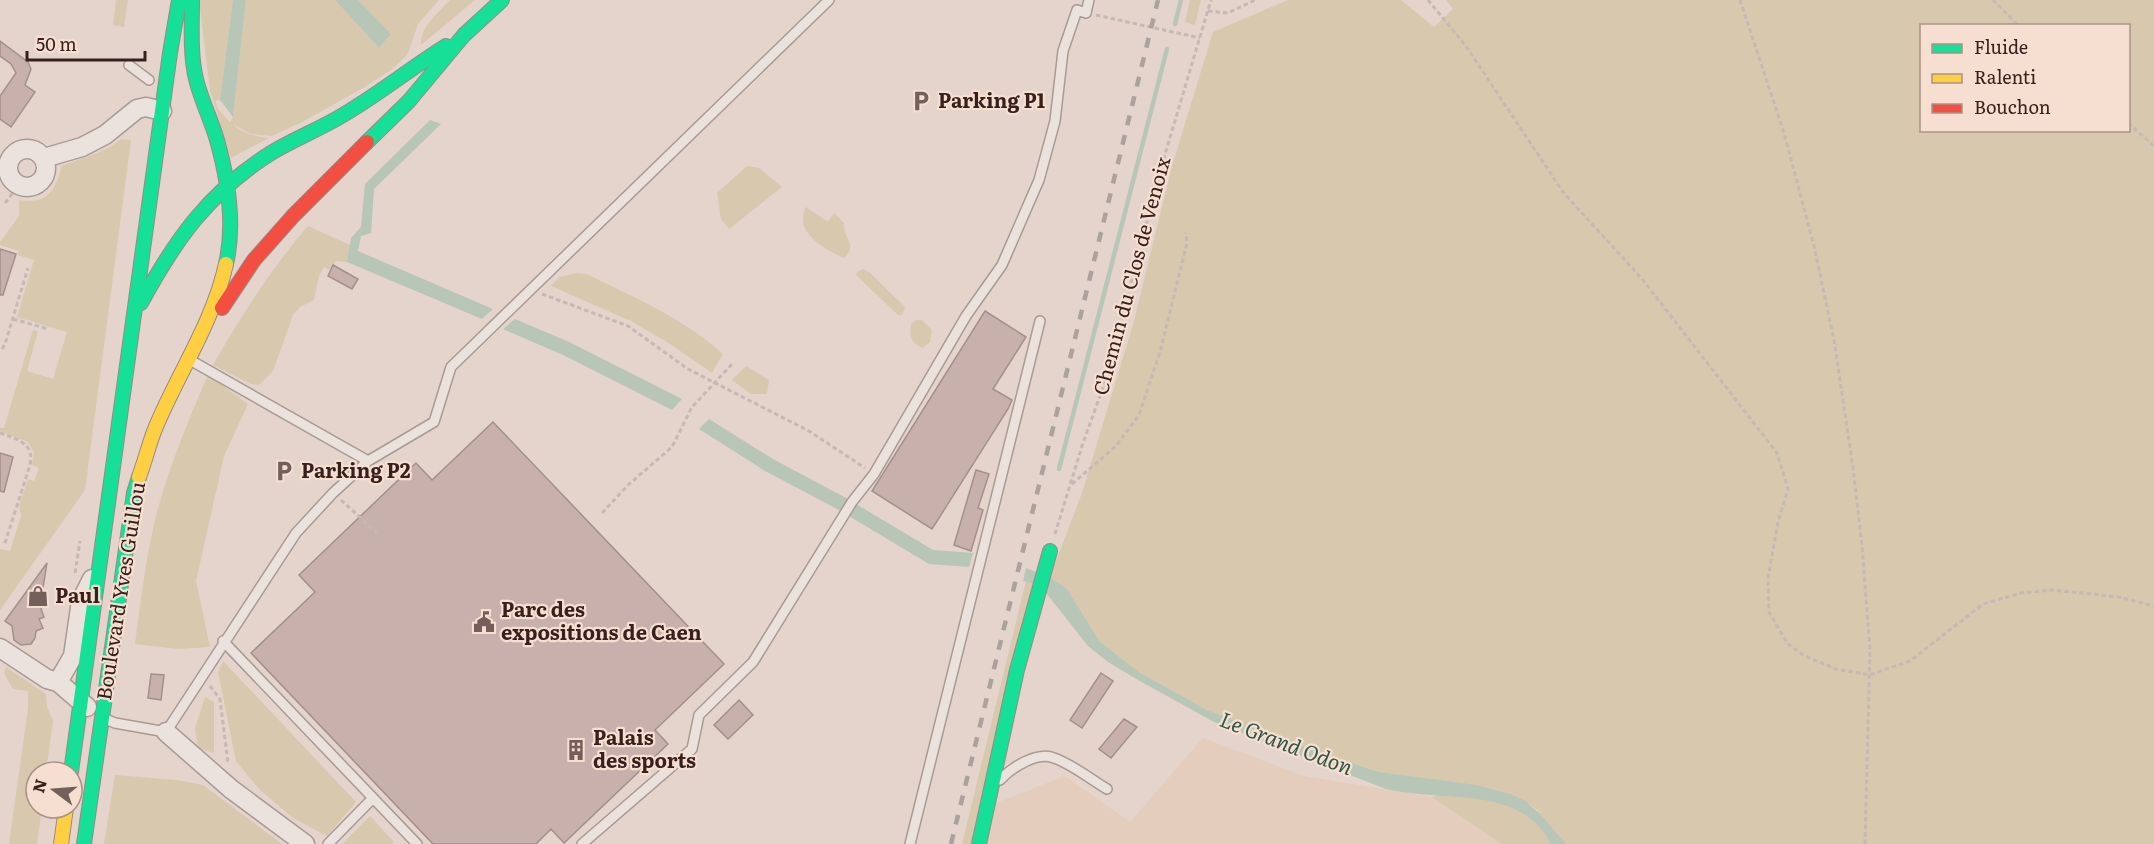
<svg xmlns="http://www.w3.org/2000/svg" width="2154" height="844" font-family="Literata,serif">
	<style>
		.farmland { fill: #e4cdbc }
		.green { fill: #d7c8ae; fill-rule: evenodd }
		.water { fill: #b7c6b7 }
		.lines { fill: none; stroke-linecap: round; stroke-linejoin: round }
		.stream { stroke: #b7c6b7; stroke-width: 4.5 }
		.building { fill: #c8b1ac; stroke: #a48f8b; stroke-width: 1.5 }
		.lane-casing { stroke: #a99a95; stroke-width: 12 }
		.street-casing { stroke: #a99a95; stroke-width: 21 }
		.fast-casing { stroke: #998a85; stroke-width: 16 }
		.slow-casing { stroke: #998a85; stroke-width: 16 }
		.jam-casing { stroke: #998a85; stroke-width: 16 }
		.path { stroke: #c4b9b4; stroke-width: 3; stroke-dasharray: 4.5 3; stroke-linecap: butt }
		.lane { stroke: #ece2dd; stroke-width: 9 }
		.street { stroke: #ece2dd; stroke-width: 18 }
		.fast { stroke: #16e098; stroke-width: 14 }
		.slow { stroke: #ffcf43; stroke-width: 14 }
		.jam { stroke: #f24e42; stroke-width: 14 }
		.rail { stroke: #aba29d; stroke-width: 4.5; stroke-dasharray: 10 10; stroke-linecap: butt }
		.labels { text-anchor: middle; stroke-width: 4.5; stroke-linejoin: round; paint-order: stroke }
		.poi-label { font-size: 20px; font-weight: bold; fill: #37201d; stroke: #f6ded0; text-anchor: start }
		.street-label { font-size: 20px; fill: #37201d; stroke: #f6ded0 }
		.water-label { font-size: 21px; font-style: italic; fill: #2c5745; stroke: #f6ded0 }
	</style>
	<rect width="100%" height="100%" fill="#e4d4cc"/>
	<path class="farmland" d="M 1203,738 L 1304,776 L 1432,797 L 1502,844 L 985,844 L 994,804 L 1065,776 L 1130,822 Z"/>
	<path class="green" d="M 116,0 L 128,0 L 124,27 L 113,25 Z
		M 199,0 L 233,0 L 220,100 L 215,101 L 218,109 L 230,122 L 233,117 L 246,0 L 335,0 L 379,48 L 391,34 L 358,0 L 439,0 L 418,24 L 408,53 L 403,59 L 391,70 L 363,88 L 304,121 L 272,136 L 251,134 L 233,124 C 243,134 254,136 269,138 L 231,158 L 210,90 Z
		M 450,0 L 475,0 L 421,45 C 420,27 438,13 450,0 Z
		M 1190,0 L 1201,0 L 1195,25 L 1185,22 Z
		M 1288,0 L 1401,0 L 1434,27 L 1453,9 L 1446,0 L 2154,0 L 2154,844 L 1502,844 L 1432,797 L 1471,785 L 1379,772 L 1312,750 L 1207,710 L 1139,672 L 1100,642 L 1067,589 L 1050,577 L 1082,493 L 1134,321 L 1172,166 L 1213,32 ZM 1922,26 L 2128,26 L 2128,130 L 1922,130 ZM 1491,789 L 1511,794 L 1546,815 L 1490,790 Z
		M 121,139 L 131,140 L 85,490 L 0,610 L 0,549 L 10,551 L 21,516 L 19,506 L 28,479 L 34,481 L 39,468 L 32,465 L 34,453 L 28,442 L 0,431 L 0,428 L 4,428 L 33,330 L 38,331 L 27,371 L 53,379 L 67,332 L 17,317 L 34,260 L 18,255 L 19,251 L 0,245 L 0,242 L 19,216 L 19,200 C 48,205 55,190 62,166 C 83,157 104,154 121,139 Z
		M 747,166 L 759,168 L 782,187 L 729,229 L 721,219 L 717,193 Z
		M 806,207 L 828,222 L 834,213 L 844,223 C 842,238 859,244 844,258 C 824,249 793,232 806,207 Z
		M 308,226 L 350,245 L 347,262 L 336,261 L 330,270 L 324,267 L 319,276 L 314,300 L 300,307 L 293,315 L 273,371 L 259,385 L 251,384 L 213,365 C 241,316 271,269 308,226 Z
		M 863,269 L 869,272 L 905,307 L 902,315 L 898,315 L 856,275 L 857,272 Z
		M 577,273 L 586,274 C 634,297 683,318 723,354 L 712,373 L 670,344 L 631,321 L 551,286 L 559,277 Z
		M 916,320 L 922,320 L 932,330 L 930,342 L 923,348 C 911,343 909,337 911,324 Z
		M 746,366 L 769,380 L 767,394 L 751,394 L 732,380 Z
		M 207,377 L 211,377 L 248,404 L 224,456 L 196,581 L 210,647 L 178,649 L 135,644 C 141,600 146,555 157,512 C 170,465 188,421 207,377 Z
		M 1026,581 L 1036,584 L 974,844 L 962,844 Z
		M 223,661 L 356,802 L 327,836 L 293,818 L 260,790 L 236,761 L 218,672 Z
		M 6,667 L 46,694 L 47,707 L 53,721 L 46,772 L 36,772 L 36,808 L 42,808 L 37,844 L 9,844 L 28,708 L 28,691 L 13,689 L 4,673 Z
		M 205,697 L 214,702 L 214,753 L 198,748 L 195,728 Z
		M 115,775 L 177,780 L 203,785 L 282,844 L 104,844 Z
		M 370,816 L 394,842 L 392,844 L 342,844 Z"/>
	<path class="water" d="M 233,0 L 246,0 L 233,117 L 220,100 Z
		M 335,0 L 358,0 L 391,34 L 379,48 Z
		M 430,120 L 441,124 L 374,189 L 371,233 L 361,236 L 358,251 L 493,309 L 482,319 L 347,262 L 351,238 L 361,227 L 365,184 Z
		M 515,319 L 569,342 L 682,399 L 672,410 L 563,355 L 503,329 Z
		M 709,419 L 773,459 L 846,498 L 933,550 L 973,553 L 969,567 L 929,564 L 839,510 L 765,471 L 699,429 Z
		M 1026,568 L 1050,577 L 1067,589 L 1100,642 L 1139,672 L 1207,710 L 1312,750 L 1379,772 L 1476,785 L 1511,794 L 1525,801 L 1541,815 L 1566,844 L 1551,844 C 1520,783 1441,803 1386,789 L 1214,722 L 1138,680 L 1108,662 L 1088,646 L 1043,589 L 1036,584 L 1023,581 Z"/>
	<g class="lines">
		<path class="stream" d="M 1175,24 L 1181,0
			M 1059,469 L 1167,49"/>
	</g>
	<path class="building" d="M 0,41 L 28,62 L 31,69 L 25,85 L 35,92 L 11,127 L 0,119 L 0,96 L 16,73 L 11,64 L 0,56 Z
		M 0,249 L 16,254 L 3,295 L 0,295 Z
		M 333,265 L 358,279 L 352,289 L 328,276 Z
		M 985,311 L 1026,337 L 993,389 L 1012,400 L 1008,409 L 932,529 L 872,491 Z
		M 493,422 L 724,664 L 655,730 L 668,744 L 564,843 L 551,829 L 536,844 L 433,844 L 251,653 L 315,592 L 299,575 L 416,463 L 432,480 Z
		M 0,453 L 13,457 L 4,492 L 0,491 Z
		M 976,470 L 989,474 L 978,508 L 983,510 L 971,551 L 954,545 Z
		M 47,563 L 40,606 L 44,617 L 39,619 L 43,628 L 36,631 L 35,638 L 31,644 L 21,645 L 14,640 L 12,626 L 5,621 Z
		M 1101,673 L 1113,681 L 1082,728 L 1070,720 Z
		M 151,674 L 164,675 L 161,700 L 148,698 Z
		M 739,700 L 753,715 L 728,739 L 714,725 Z
		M 1124,719 L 1137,727 L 1111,758 L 1099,749 Z"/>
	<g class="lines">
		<defs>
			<path id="lane" d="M 129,65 L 149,80
				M 190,360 L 368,461
				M 223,641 L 417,844
				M 103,718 L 115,723 L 166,732 L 296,533 L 333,493 L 368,461 L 434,422 L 451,367 L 829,0
				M 1000,780 C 1011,768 1037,751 1054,758 C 1070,763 1092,780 1107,789
				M 328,844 L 373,798
				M 582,844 L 692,749 L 699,715 L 753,662 L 852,502 L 874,474 L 966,316 L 1002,265 L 1039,180 L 1055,121 L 1063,51 L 1077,10 L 1086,13 L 1089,0
				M 910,844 L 1040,321"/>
			<path id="street" d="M8 168a19 19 0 1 1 38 0a19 19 0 1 1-38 0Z
				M 44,158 L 82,147 L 105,135 L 137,109 L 146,107 L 162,111
				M 0,648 L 47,679 L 58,682 L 87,707
				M 58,682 L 73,656 L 81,601 L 92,579
				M 166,732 L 231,789 L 305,844"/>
			<path id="fast" d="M 192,0 C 192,26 190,54 196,79 C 201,100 211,119 217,140 C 228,179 235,225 226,264
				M 367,142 L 409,101 L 464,35 L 502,0
				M 141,303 C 175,240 209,192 271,153 C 294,139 320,129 343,115 C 379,94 411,68 446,46
				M 71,772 L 170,53 L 179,0
				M 84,844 L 134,493 L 139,477
				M 979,844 L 1017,670 L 1050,551"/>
			<path id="slow" d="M 139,477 C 145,461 149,444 155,429 C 178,373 213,323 226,264
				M 61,844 L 66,808"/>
			<path id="jam" d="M 222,308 L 254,260 L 293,216 L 367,142"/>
		</defs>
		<use href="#lane" class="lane-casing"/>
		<use href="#street" class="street-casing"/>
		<use href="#fast" class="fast-casing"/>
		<use href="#slow" class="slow-casing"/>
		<use href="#jam" class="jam-casing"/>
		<path class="path" d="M 1428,0 L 1466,46 L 1563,192 L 1643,280 L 1777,453 L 1788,489 L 1778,522 L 1768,578 L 1769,612 L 1787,643 L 1792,647 L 1803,655 L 1836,669 L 1869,675 L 1910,661 L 1983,604 L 2021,593 L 2053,590 L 2119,597 L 2154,606
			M 1740,0 L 1784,133 L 1814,246 L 1834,340 L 1853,468 L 1862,546 L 1870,650 L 1865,844
			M 1993,0 L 2019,26
			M 1208,11 L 1228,13 L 1255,0
			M 1096,15 L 1200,38
			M 2128,123 L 2154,146
			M 5,203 L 19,185
			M 542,294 L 628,326 L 688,369 L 809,431 L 865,468
			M 13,319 L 48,329
			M 2,349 L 5,344 L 28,268
			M 0,433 C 17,439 35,443 30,465 L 4,546
			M 1072,484 L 1116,446 L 1139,415 L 1160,352 L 1187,243 L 1186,233
			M 341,500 L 377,533
			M 602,513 L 628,485 L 672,447 L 692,407 L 734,362
			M 1055,534 L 1082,446 L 1105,382 L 1163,161 L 1211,0
			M 75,573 L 80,541
			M 210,686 L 220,699 L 228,763"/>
		<use href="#lane" class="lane"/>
		<use href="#street" class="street"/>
		<use href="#fast" class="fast"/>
		<use href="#slow" class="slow"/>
		<use href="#jam" class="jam"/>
		<path class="rail" d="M 951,844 L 1158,0"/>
	</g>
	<defs>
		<symbol id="parking-bare" viewBox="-9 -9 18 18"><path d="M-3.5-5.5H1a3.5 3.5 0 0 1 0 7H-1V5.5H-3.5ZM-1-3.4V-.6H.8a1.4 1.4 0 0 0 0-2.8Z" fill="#745f5a" stroke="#f6ded0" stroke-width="2.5" paint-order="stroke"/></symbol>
		<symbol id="shop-bare" viewBox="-9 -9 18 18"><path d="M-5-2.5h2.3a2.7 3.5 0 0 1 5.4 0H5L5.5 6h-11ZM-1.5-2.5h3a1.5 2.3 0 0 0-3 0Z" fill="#745f5a" stroke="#f6ded0" stroke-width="2.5" paint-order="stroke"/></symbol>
		<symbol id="civic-bare" viewBox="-9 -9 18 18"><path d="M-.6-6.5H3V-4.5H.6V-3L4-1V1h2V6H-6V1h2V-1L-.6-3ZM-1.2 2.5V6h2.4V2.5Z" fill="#745f5a" stroke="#f6ded0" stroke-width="2.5" paint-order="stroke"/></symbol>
		<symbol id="building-bare" viewBox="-9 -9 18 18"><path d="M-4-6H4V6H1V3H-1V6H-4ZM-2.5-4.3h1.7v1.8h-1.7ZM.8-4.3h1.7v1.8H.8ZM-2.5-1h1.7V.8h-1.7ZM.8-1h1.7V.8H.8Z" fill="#745f5a" stroke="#f6ded0" stroke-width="2.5" paint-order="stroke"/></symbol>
	</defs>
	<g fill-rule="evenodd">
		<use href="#parking-bare" x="906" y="86" width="30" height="30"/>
		<use href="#parking-bare" x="269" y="456" width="30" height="30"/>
		<use href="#shop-bare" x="23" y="581" width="30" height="30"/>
		<use href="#civic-bare" x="469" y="607" width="30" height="30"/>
		<use href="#building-bare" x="561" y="735" width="30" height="30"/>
	</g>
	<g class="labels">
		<g class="poi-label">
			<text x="938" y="108">Parking P1</text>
			<text x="301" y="478">Parking P2</text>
			<text x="55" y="603">Paul</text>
			<text x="501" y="617">Parc des<tspan x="501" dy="23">expositions de Caen</tspan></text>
			<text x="593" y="745">Palais<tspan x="593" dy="23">des sports</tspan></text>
		</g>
		<g class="street-label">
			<text transform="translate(1132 276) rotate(-75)" y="7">Chemin du Clos de Venoix</text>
			<text transform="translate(121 591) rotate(-81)" y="7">Boulevard Yves Guillou</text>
		</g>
		<g class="water-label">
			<text transform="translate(1286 744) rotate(21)" y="7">Le Grand Odon</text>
		</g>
	</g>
	<rect x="1920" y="24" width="210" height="108" fill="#f6ded0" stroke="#aa9288" stroke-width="1.5"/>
	<rect x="1932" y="44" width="30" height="9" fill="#16e098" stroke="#aa9288" stroke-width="1.5"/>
	<text x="1974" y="54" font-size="18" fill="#37201d">Fluide</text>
	<rect x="1932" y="74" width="30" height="9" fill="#ffcf43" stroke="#aa9288" stroke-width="1.5"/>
	<text x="1974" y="84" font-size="18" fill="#37201d">Ralenti</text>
	<rect x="1932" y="104" width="30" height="9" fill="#f24e42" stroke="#aa9288" stroke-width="1.5"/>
	<text x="1974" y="114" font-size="18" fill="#37201d">Bouchon</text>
	<g transform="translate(54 790) rotate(286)"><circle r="28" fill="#f6ded0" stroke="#aa9288" stroke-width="1.5"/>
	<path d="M0-4.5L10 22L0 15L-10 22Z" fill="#745f5a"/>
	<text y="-9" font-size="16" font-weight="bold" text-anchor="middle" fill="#37201d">N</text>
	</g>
	<path d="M27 51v9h118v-9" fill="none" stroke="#37201d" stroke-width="3"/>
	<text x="36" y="51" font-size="18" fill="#37201d" stroke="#f6ded0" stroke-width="4.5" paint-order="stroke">50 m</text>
</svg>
